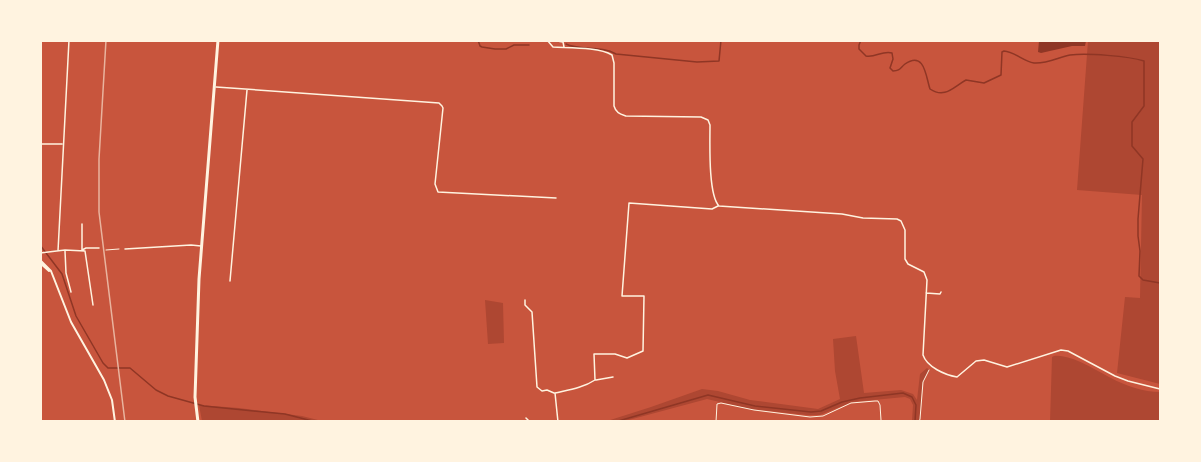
<svg xmlns="http://www.w3.org/2000/svg" width="1201" height="462" font-family="Mulish,sans-serif">
	<style>
		.green { fill: #ae4732 }
		.water { fill: #8f3625 }
		.lines { fill: none; stroke-linecap: round; stroke-linejoin: round }
		.stream { stroke: #8f3625; stroke-width: 1.5 }
		.path { stroke: #fff3e0; stroke-width: 1 }
		.minor { stroke: #fff3e0; stroke-width: 1.5 }
		.secondary { stroke: #fff3e0; stroke-width: 2 }
		.primary { stroke: #fff3e0; stroke-width: 3 }
		.rail { stroke: #e9b49f; stroke-width: 1.5 }
	</style>
	<rect width="100%" height="100%" fill="#c8553d"/>
	<path class="green" d="M 1088,41 L 1160,41 L 1160,384 L 1117,373 L 1125,297 L 1140,298 L 1142,195 L 1077,190 Z
		M 485,300 L 503,303 L 504,343 L 488,344 Z
		M 856,336 L 864,393 L 901,390 L 913,394 L 917,400 L 920,374 L 927,368 L 929,370 L 922,384 L 920,421 L 912,421 L 913,405 L 910,399 L 905,397 L 852,402 L 820,415 L 807,415 L 750,409 L 707,399 L 625,421 L 604,422 L 651,407 L 702,389 L 718,391 L 750,400 L 818,409 L 840,399 L 835,371 L 833,339 Z
		M 1054,356 C 1071,354 1095,370 1111,378 C 1126,386 1144,392 1160,392 L 1160,421 L 1050,422 L 1052,357 Z
		M 199,405 L 239,408 L 302,416 L 322,421 L 202,421 Z"/>
	<path class="water" d="M 1039,41 L 1039,40 L 1086,41 L 1085,46 L 1072,46 L 1041,53 L 1038,52 Z"/>
	<g class="lines">
		<path class="stream" d="M 478,40 L 480,46 L 482,47 L 495,49 L 506,49 L 514,45 L 529,45
			M 861,40 L 859,45 L 859,49 L 866,56 C 875,58 883,50 892,53 L 893,59 L 890,68 L 893,71 C 900,71 900,68 905,64 C 925,50 926,78 930,89 C 945,99 953,87 966,80 L 984,83 L 1001,75 L 1002,52 L 1004,51 C 1015,52 1023,61 1034,63 C 1047,64 1059,57 1070,55 C 1087,53 1128,56 1144,61 L 1144,106 L 1132,122 L 1132,146 L 1143,159 L 1138,219 L 1138,236 L 1140,251 L 1139,276 L 1143,280 L 1160,283
			M 566,44 C 579,51 601,45 616,54 L 697,62 L 719,61 L 721,40
			M 40,245 L 62,274 L 76,316 L 103,363 L 108,368 L 130,368 L 156,390 L 168,396 L 204,406 L 285,414 L 316,422
			M 615,422 L 708,395 L 755,406 L 811,412 L 821,411 L 842,402 L 860,398 L 903,393 L 912,397 L 916,405 L 915,422"/>
		<path class="path" d="M 106,250 L 119,249
			M 716,422 L 717,404 L 721,403 L 754,410 L 810,417 L 823,416 L 851,403 L 875,401 L 878,401 L 880,405 L 881,420 L 882,422
			M 919,422 L 920,419 L 923,382 L 929,370"/>
		<path class="minor" d="M 547,40 L 553,47 C 569,48 599,47 612,55 L 614,63 L 614,106 C 616,113 620,114 626,116 L 701,117 L 708,120 L 710,125 C 710,142 708,195 719,206 L 842,214 L 863,218 L 897,219 L 901,221 L 905,230 L 905,259 L 908,264 L 924,272 L 927,280 L 923,355 C 927,367 945,375 957,377 L 976,361 L 984,360 L 1007,367 L 1061,350 L 1068,351 L 1115,376 L 1128,381 L 1160,389
			M 551,40 L 563,42 L 564,47
			M 978,40 L 978,41
			M 216,87 L 439,103 L 442,106 L 443,108 L 435,184 L 438,192 L 556,198
			M 40,144 L 62,144
			M 82,224 L 82,250 L 86,248 L 99,248
			M 125,249 L 191,245 L 201,246
			M 58,251 L 69,40
			M 65,251 L 66,273 L 71,292
			M 40,253 L 65,250 L 85,251 L 93,305
			M 230,281 L 247,90
			M 926,293 L 940,294 L 941,292
			M 525,300 L 525,305 L 532,312 L 537,387 L 542,391 L 547,390 L 554,393
			M 596,380 L 613,377
			M 526,418 L 530,422
			M 558,422 L 555,393 C 568,390 583,388 595,380 L 594,354 L 615,354 L 627,358 L 643,351 L 644,296 L 622,296 L 629,203 L 712,209 L 718,206"/>
		<path class="secondary" d="M 40,260 L 51,271 L 71,322 L 104,380 L 112,400 L 115,422
			M 40,263 L 49,271"/>
		<path class="primary" d="M 198,422 L 195,397 L 199,279 L 218,40"/>
		<path class="rail" d="M 106,40 L 99,159 L 99,212 L 125,422"/>
	</g>
	<rect width="1201" height="462" fill="none" stroke="#fff3e0" stroke-width="84"/>
</svg>
